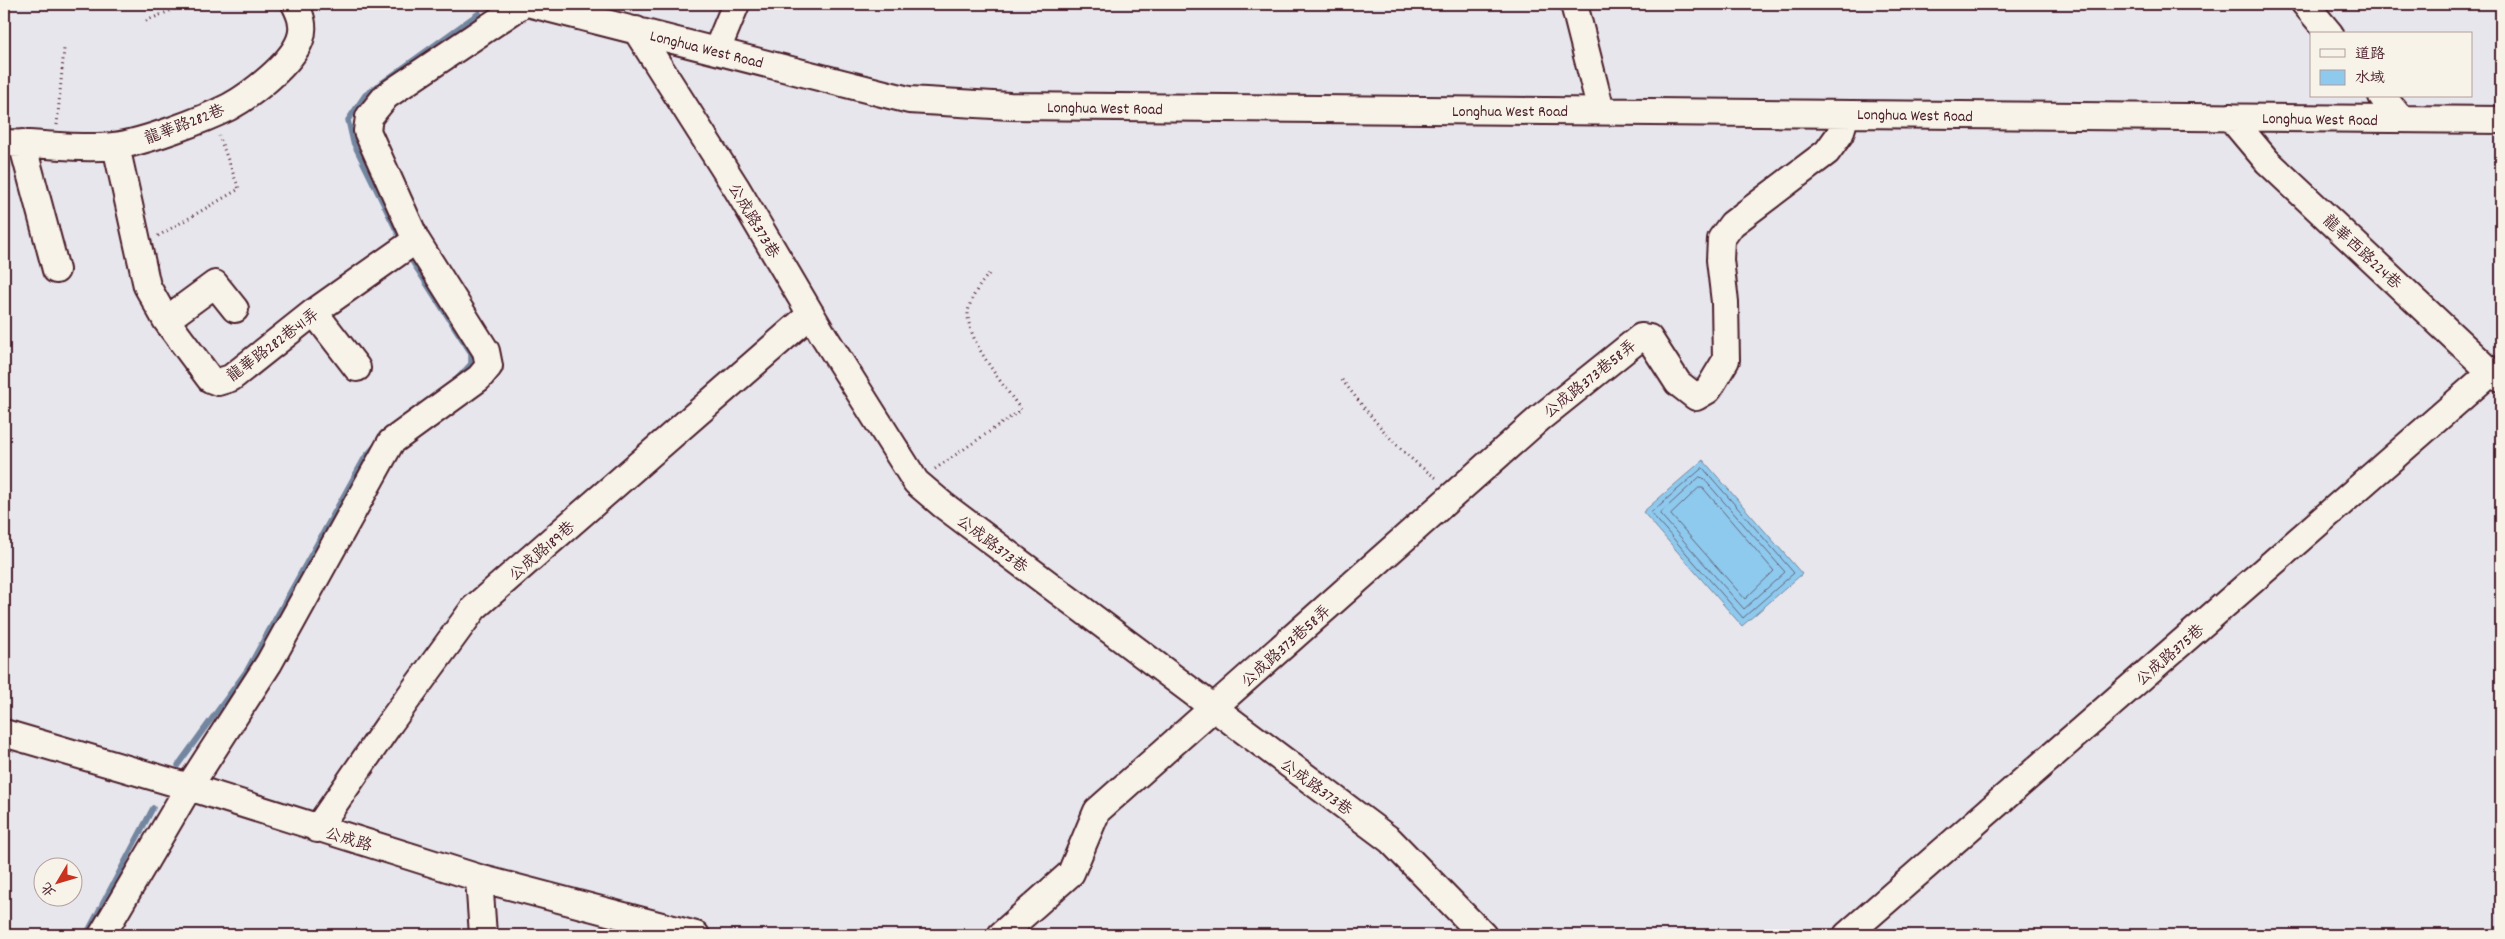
<svg xmlns="http://www.w3.org/2000/svg" width="2505" height="939" font-family="Dekko,'LXGW WenKai TC',sans-serif">
	<style>
		.water { fill: #8ecaee; stroke: #7386a0 }
		.lines { fill: none; stroke-linecap: round; stroke-linejoin: round }
		.shore { stroke: #656379; stroke-width: 1 }
		.stream { stroke: #7386a0; stroke-width: 5.5 }
		.minor-casing { stroke: #4a1f2b; stroke-width: 30 }
		.path { stroke: #4a1f2b; stroke-width: 3; stroke-dasharray: 1 4; stroke-linecap: butt }
		.minor { stroke: #f7f3e8; stroke-width: 26 }
		.labels { text-anchor: middle; stroke-width: 4; stroke-linejoin: round; paint-order: stroke }
		.street-label { font-size: 16px; fill: #4a1f2b; stroke: #f7f3e8 }
	</style>
	<rect width="100%" height="100%" fill="#e8e6ed"/>
	<filter id="ink" filterUnits="userSpaceOnUse"><feTurbulence type="fractalNoise" baseFrequency=".02" numOctaves="2"/><feDisplacementMap in="SourceGraphic" scale="10" xChannelSelector="R" yChannelSelector="G"/><feConvolveMatrix kernelMatrix="1 2 1 2 8 2 1 2 1" color-interpolation-filters="sRGB"/></filter>
	<g filter="url(#ink)">
		<path class="water" d="M 1703,460 L 1802,574 L 1742,626 L 1643,512 Z"/>
		<g class="lines">
			<path class="shore" d="M 1703,468 L 1794,573 L 1743,618 L 1651,513 Z
				M 1700,477 L 1703,478 L 1785,572 L 1744,609 L 1660,514 Z
				M 1699,488 L 1703,488 L 1774,571 L 1745,599 L 1671,515 Z"/>
			<path class="stream" d="M 402,242 L 353,142 L 348,120 L 365,95 L 479,13
				M 408,255 L 471,353 L 471,364 L 457,379
				M 178,765 L 247,670 L 365,457 L 381,439
				M 86,935 L 153,808"/>
			<defs>
				<path id="minor" d="M 531,4 L 909,100 L 1010,106 L 2501,120
					M 1574,4 L 1601,111
					M 2305,4 L 2330,34
					M 636,30 L 737,189 L 822,333 L 916,482 L 943,505 L 1390,840 L 1483,935
					M 717,50 L 736,4
					M 2382,96 L 2401,119
					M 2230,117 L 2267,161 L 2491,372 L 2501,378
					M 4,143 C 40,143 78,150 114,146 C 142,143 203,120 229,107 C 251,95 291,64 300,40 C 305,27 301,16 295,4
					M 22,143 L 56,270
					M 116,146 L 147,286 L 166,320 L 210,379 L 218,382 L 231,378 L 314,312 L 416,240
					M 314,312 L 357,368
					M 166,320 L 215,284 L 235,309
					M 4,733 L 189,787 L 479,878 L 696,935
					M 317,829 L 390,723 L 474,608 L 811,314
					M 479,878 L 483,935
					M 102,935 L 189,787 L 269,663 L 391,442 L 479,378 L 489,366 L 486,351 L 416,240 L 367,131 L 369,117 L 386,96 L 523,4
					M 1001,935 L 1071,873 L 1097,811 L 1540,418 L 1641,337 L 1649,338 L 1678,383 L 1696,397 L 1708,390 L 1726,360 L 1725,302 L 1720,260 L 1721,239 L 1732,224 L 1827,152 L 1840,134 L 1846,114
					M 1847,935 L 2491,372"/>
			</defs>
			<use href="#minor" class="minor-casing"/>
			<path class="path" d="M 146,21 L 186,4
				M 57,125 L 64,49
				M 158,236 L 239,189 L 219,136
				M 1342,380 C 1371,416 1398,453 1438,479
				M 935,469 L 1021,410 C 1005,386 967,342 968,313 C 969,300 981,282 990,273"/>
			<use href="#minor" class="minor"/>
		</g>
	</g>
	<g class="labels">
		<g class="street-label">
			<text transform="translate(707 48) rotate(14)" y="6">Longhua West Road</text>
			<text transform="translate(1105 107) rotate(1)" y="6">Longhua West Road</text>
			<text x="1510" y="116">Longhua West Road</text>
			<text transform="translate(1915 114) rotate(1)" y="6">Longhua West Road</text>
			<text transform="translate(2320 118) rotate(1)" y="6">Longhua West Road</text>
			<text transform="translate(184 123) rotate(-21)" y="6">龍華路282巷</text>
			<text transform="translate(755 220) rotate(59)" y="6">公成路373巷</text>
			<text transform="translate(2363 251) rotate(43)" y="6">龍華西路224巷</text>
			<text transform="translate(272 344) rotate(-37)" y="6">龍華路282巷41弄</text>
			<text transform="translate(1589 378) rotate(-39)" y="6">公成路373巷58弄</text>
			<text transform="translate(993 543) rotate(37)" y="6">公成路373巷</text>
			<text transform="translate(541 550) rotate(-41)" y="6">公成路189巷</text>
			<text transform="translate(1285 645) rotate(-42)" y="6">公成路373巷58弄</text>
			<text transform="translate(2169 654) rotate(-41)" y="6">公成路375巷</text>
			<text transform="translate(1317 786) rotate(36)" y="6">公成路373巷</text>
			<text transform="translate(349 838) rotate(17)" y="6">公成路</text>
		</g>
	</g>
	<rect width="2505" height="939" fill="none" stroke="#f7f3e8" stroke-width="20"/>
	<rect x="10" y="10" width="2485" height="919" fill="none" stroke="#4a1f2b" stroke-width="2" filter="url(#ink)"/>
	<rect x="2310" y="32" width="162" height="65" fill="#f7f3e8" stroke="#b29e9c"/>
	<rect x="2320" y="49" width="25" height="8" fill="#f7f3e8" stroke="#b29e9c"/>
	<text x="2355" y="58" font-size="15" fill="#4a1f2b">道路</text>
	<rect x="2320" y="70" width="25" height="15" fill="#8ecaee" stroke="#b29e9c"/>
	<text x="2355" y="82" font-size="15" fill="#4a1f2b">水域</text>
	<g transform="translate(58 882) rotate(232)"><circle r="24" fill="#f7f3e8" stroke="#b29e9c"/>
	<path d="M0-4L9 19L0 12L-9 19Z" fill="#c8321e"/>
	<text y="-8" font-size="14" font-weight="bold" text-anchor="middle" fill="#4a1f2b">北</text>
	</g>
</svg>
